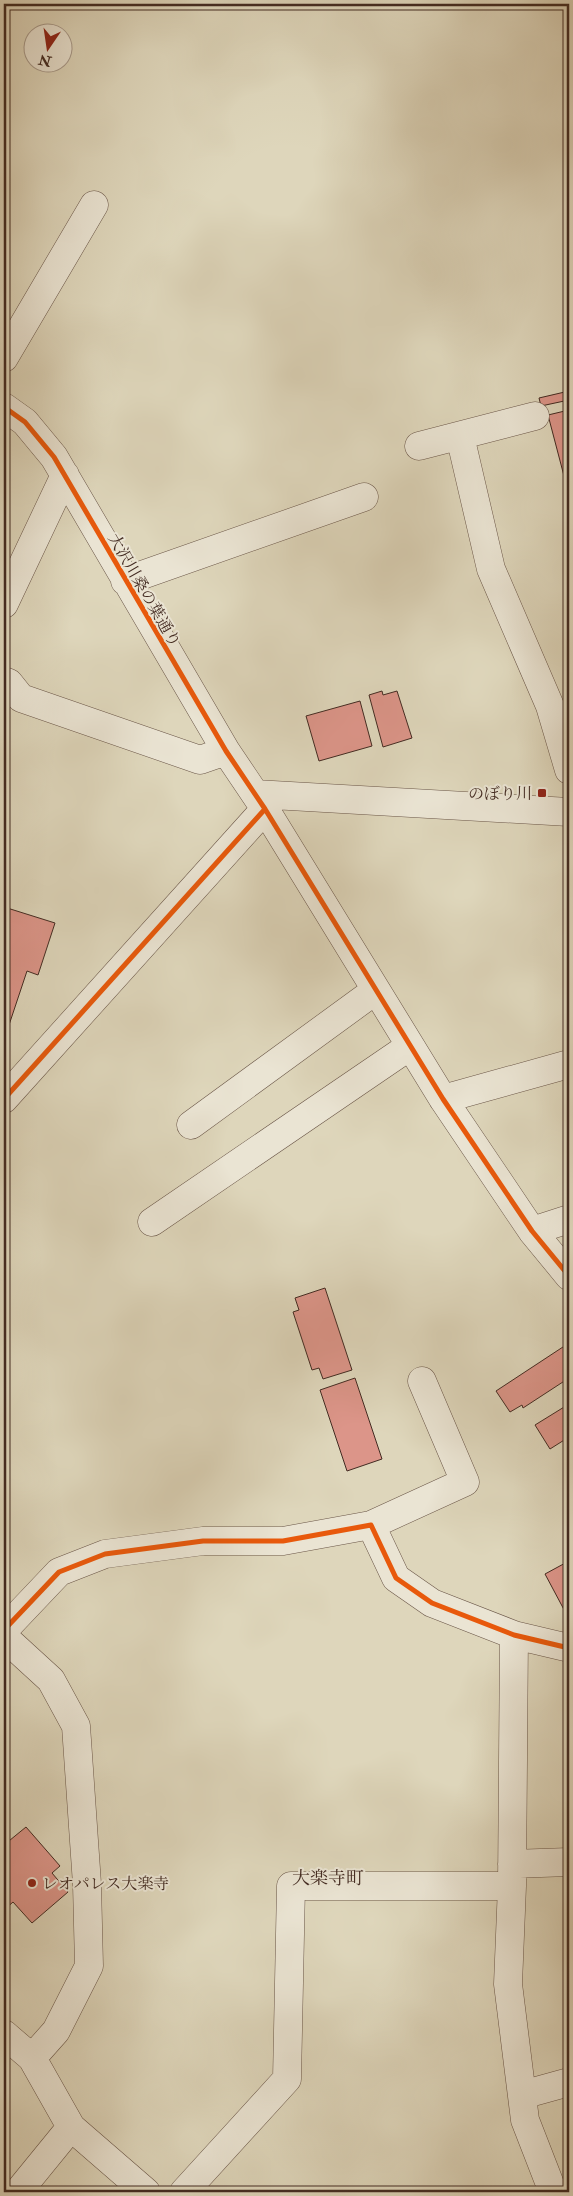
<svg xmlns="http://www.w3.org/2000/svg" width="573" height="2196" font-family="'IM FELL Double Pica','Noto Serif JP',serif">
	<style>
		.building { fill: #dc9589; stroke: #432b22 }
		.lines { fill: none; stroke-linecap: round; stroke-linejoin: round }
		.minor-casing { stroke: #6a5648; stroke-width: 29 }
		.minor { stroke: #eae4d3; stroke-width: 28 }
		.cycleway-casing { stroke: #eae4d3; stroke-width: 8 }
		.cycleway { stroke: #e8590c; stroke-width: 5 }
		.poi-dot { fill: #8f2418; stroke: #eae4d3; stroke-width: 2 }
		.labels { text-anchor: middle; stroke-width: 4; stroke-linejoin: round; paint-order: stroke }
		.street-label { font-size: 16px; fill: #432b22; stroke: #eae4d3 }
		.poi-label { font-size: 16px; fill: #432b22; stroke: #eae4d3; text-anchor: end }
		.neighbourhood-label { font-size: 18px; fill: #432b22; stroke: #eae4d3 }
	</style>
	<rect width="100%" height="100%" fill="#ded6bb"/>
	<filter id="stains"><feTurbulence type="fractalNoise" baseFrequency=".004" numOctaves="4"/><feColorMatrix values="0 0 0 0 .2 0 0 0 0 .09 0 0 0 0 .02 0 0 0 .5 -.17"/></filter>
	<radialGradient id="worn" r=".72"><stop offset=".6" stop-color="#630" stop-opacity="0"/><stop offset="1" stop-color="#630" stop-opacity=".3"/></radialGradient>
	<path class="building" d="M 569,391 L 569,400 L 541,406 L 539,398 Z
		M 569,410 L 569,495 L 548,415 Z
		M 569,682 L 569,702 L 565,683 Z
		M 382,691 L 383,695 L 397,691 L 412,738 L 383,747 L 369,695 Z
		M 360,701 L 372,746 L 319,761 L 306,716 Z
		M 4,907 L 55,923 L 38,975 L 27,971 L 4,1040 Z
		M 325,1288 L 352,1370 L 323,1379 L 319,1368 L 312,1370 L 293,1312 L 299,1310 L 295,1298 Z
		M 569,1343 L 569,1378 L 523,1408 L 522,1405 L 510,1412 L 496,1391 Z
		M 355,1378 L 382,1459 L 347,1471 L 320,1390 Z
		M 569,1404 L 569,1437 L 550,1449 L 535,1425 Z
		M 569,1561 L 569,1619 L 545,1574 Z
		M 26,1827 L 60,1866 L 52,1873 L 68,1892 L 32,1923 L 13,1902 L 4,1910 L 4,1845 Z"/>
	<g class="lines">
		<defs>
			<path id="minor" d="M 4,358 L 94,205
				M 4,407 L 25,422 L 54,457 L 226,751 L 265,809 L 443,1099 L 532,1231 L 569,1276
				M 460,436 L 491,569 L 550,706 L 569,770
				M 419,446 L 535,416
				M 125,581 L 364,497
				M 4,604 L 65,475
				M 4,681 L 9,683 L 21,698 L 200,760 L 226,751
				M 255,794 L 569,812
				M 4,1099 L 265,809
				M 443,1099 L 569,1064
				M 191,1125 L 376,990
				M 152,1222 L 410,1046
				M 532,1231 L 569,1219
				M 371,1525 L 465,1482 L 422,1381
				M 4,1630 L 59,1572 L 105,1554 L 203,1541 L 283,1541 L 371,1525 L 396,1578 L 432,1603 L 514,1635 L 569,1648
				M 514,1635 L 512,1886 L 508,1984 L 525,2120 L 553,2192
				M 4,1637 L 51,1680 L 76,1726 L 87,1884 L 89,1966 L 56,2031 L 32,2058
				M 512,1864 L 569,1862
				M 4,2034 L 32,2058 L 71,2127 L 146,2192
				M 522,2095 L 569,2082
				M 18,2192 L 71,2127
				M 184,2192 L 287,2079 L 291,1886 L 512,1886"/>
		</defs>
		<use href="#minor" class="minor-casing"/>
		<use href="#minor" class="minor"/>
		<defs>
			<path id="cycleway" d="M 4,407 L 25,422 L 54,457 L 226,751 L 265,809 L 443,1099 L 532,1231 L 569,1276
				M 4,1099 L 265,809
				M 4,1630 L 59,1572 L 105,1554 L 203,1541 L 283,1541 L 371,1525 L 396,1578 L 432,1603 L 514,1635 L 569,1648"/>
		</defs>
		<use href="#cycleway" class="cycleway-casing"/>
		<use href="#cycleway" class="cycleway"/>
	</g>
	<g class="poi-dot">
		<rect x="537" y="788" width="10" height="10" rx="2.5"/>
		<circle cx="32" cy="1883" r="5"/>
	</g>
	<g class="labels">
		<g class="street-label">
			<text transform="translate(145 590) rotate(60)" y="6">大沢川桑の葉通り</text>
		</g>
		<g class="poi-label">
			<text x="532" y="799">のぼり川</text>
			<text x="42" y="1889" text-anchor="start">レオパレス大楽寺</text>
		</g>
		<g class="neighbourhood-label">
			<text x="328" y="1884">大楽寺町</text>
		</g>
	</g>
	<rect width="573" height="2196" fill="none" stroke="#ded6bb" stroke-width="20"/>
	<rect x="5" y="5" width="563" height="2186" fill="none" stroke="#432b22" stroke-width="2.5"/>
	<rect x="10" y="10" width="553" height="2176" fill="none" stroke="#432b22"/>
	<g transform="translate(48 48) rotate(193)"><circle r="24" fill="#eae4d3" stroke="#a79a8c"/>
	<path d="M0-4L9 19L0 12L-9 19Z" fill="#8f2418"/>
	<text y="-8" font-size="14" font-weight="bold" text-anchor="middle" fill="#432b22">N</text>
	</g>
	<rect width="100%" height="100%" filter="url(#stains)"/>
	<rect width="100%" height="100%" fill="url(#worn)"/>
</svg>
